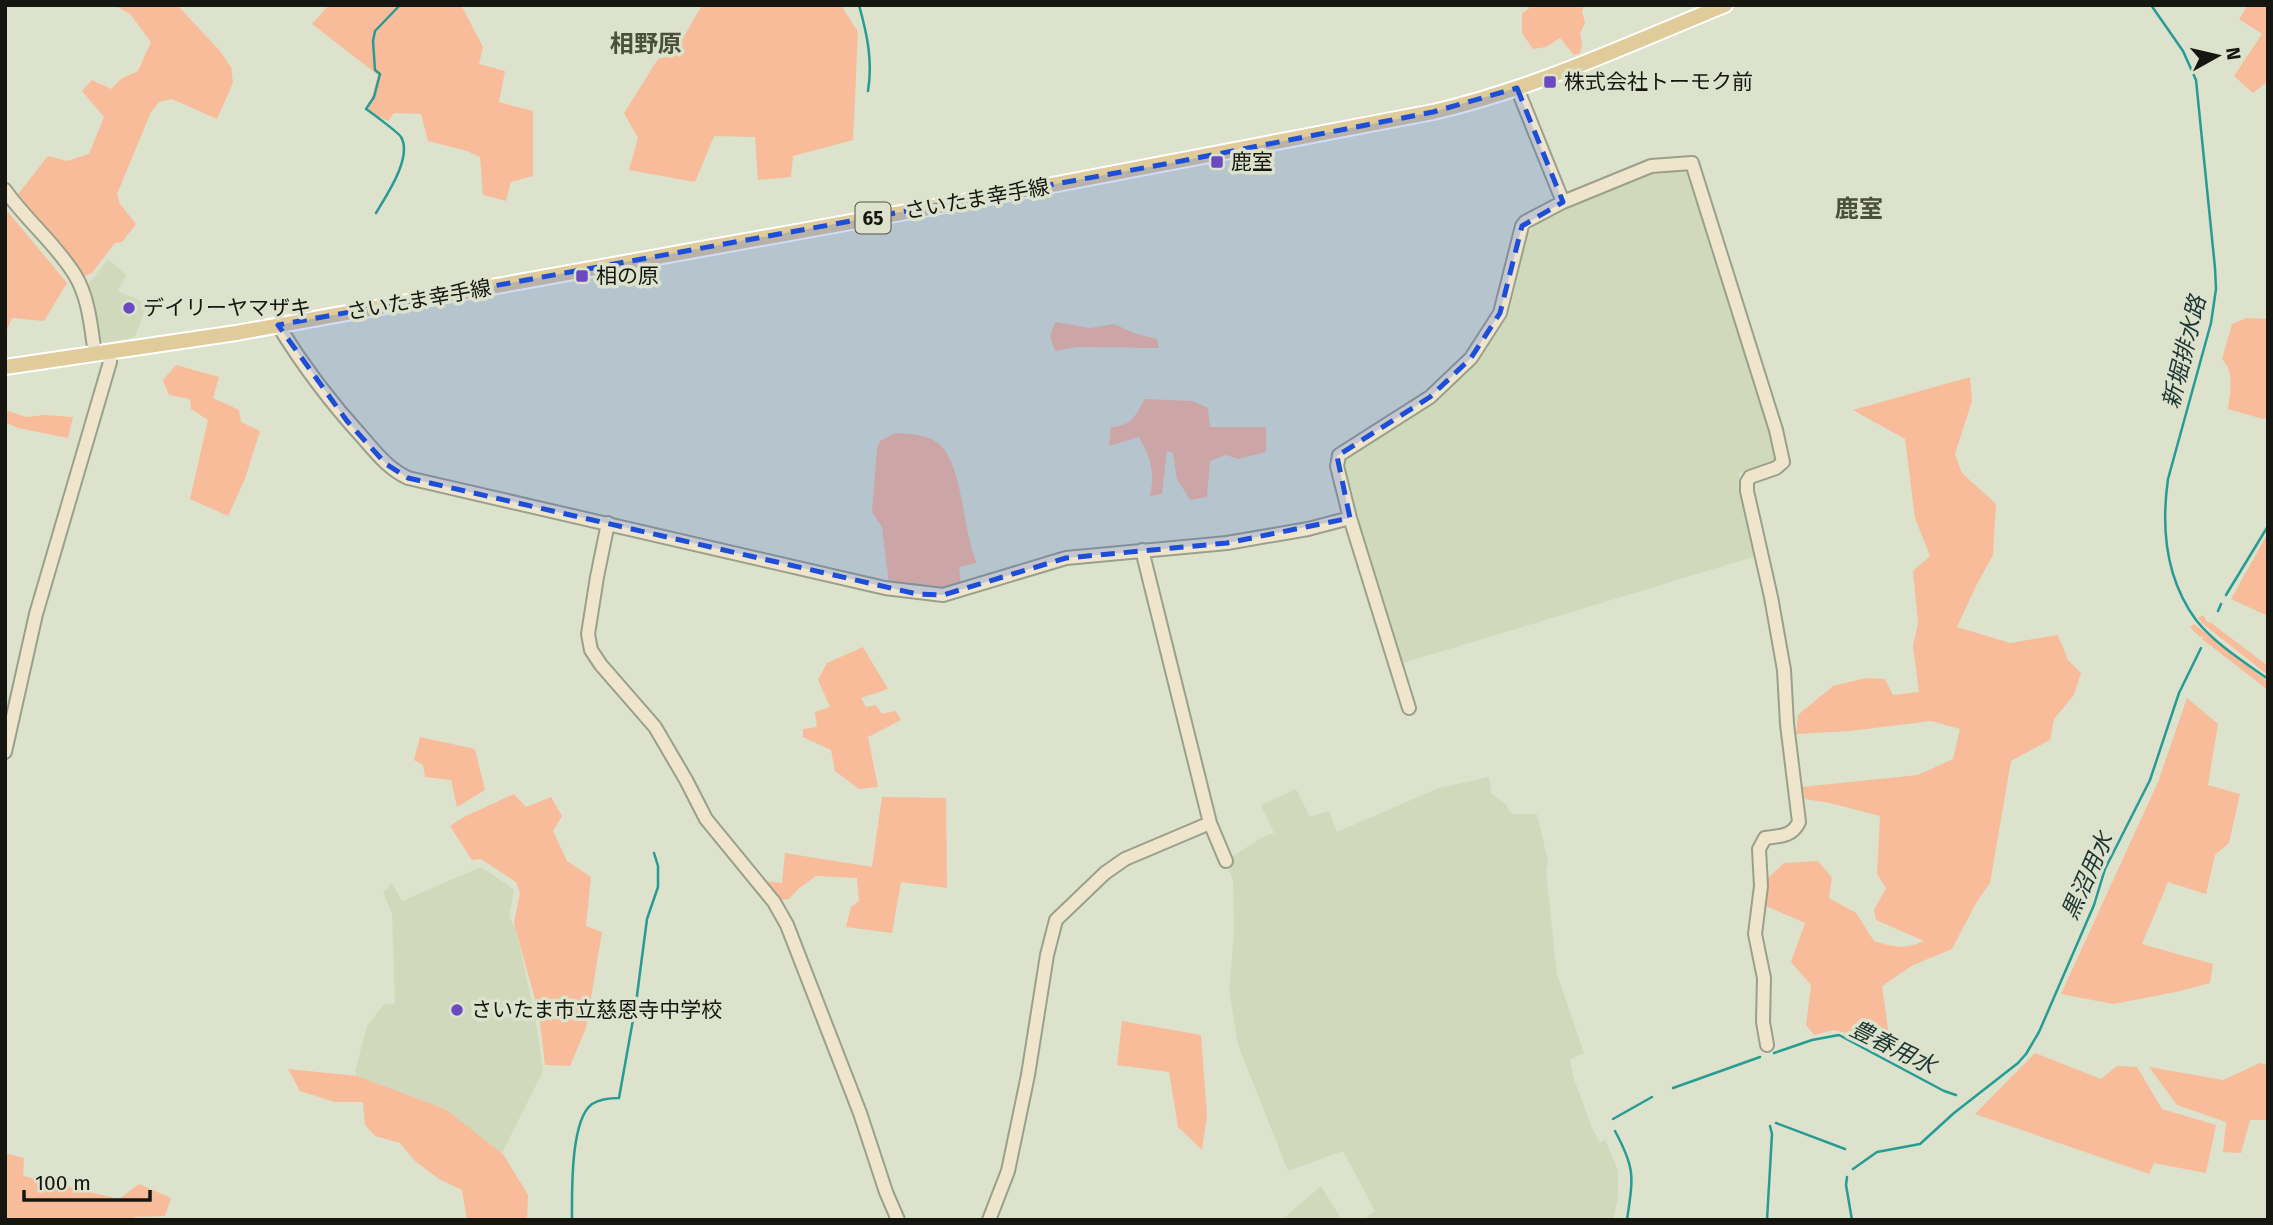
<svg xmlns="http://www.w3.org/2000/svg" width="2273" height="1225" font-family="'Fira Sans','Noto Sans JP',sans-serif">
	<style>
		.built { fill: #d1d9bc }
		.green { fill: #f8bc9a }
		.lines { fill: none; stroke-linecap: round; stroke-linejoin: round }
		.stream { stroke: #279b94; stroke-width: 2.5 }
		.secondary-casing { stroke: #9aa08b; stroke-width: 16 }
		.primary-casing { stroke: #fff; stroke-width: 18 }
		.secondary { stroke: #efe5cd; stroke-width: 12 }
		.primary { stroke: #e0cb9b; stroke-width: 14 }
		.marked { fill: #1d4ed8; fill-opacity: 0.2; stroke: #1d4ed8; stroke-width: 5; stroke-dasharray: 14 9; stroke-linejoin: round }
		.poi-dot { fill: #6b49c2; stroke: #dce2cc; stroke-width: 2.5 }
		.labels { text-anchor: middle; stroke-width: 7; stroke-linejoin: round; paint-order: stroke }
		.shield { fill: #dce2cc; stroke: #505348; stroke-width: 2 }
		.shield-label { font-size: 19px; font-weight: bold; fill: #14160f }
		.poi-label { font-size: 21px; fill: #14160f; stroke: #dce2cc; text-anchor: start }
		.street-label { font-size: 21px; fill: #14160f; stroke: #dce2cc }
		.water-label { font-size: 23px; font-style: italic; fill: #1d3533; stroke: #dce2cc }
		.quarter-label { font-size: 24px; font-weight: bold; fill: #4b503d; stroke: #dce2cc }
	</style>
	<rect width="100%" height="100%" fill="#dce2cc"/>
	<path class="built" d="M 1688,169 L 1777,458 L 1774,463 L 1740,473 L 1739,475 L 1755,553 L 1753,557 L 1400,664 L 1358,529 L 1342,463 L 1477,360 L 1487,348 L 1508,316 L 1528,234 L 1534,225 L 1570,208 L 1572,205 L 1652,170 Z
		M 108,259 L 126,275 L 118,291 L 147,304 L 135,337 L 105,343 L 99,339 L 97,315 L 88,285 Z
		M 1489,777 L 1491,793 L 1505,804 L 1512,814 L 1537,814 L 1548,861 L 1546,871 L 1557,974 L 1584,1053 L 1570,1059 L 1573,1076 L 1592,1128 L 1600,1143 L 1605,1139 L 1618,1171 L 1618,1197 L 1613,1220 L 1363,1220 L 1375,1211 L 1343,1151 L 1288,1171 L 1238,1045 L 1229,989 L 1234,933 L 1233,881 L 1226,861 L 1259,839 L 1274,833 L 1261,805 L 1296,789 L 1310,817 L 1329,811 L 1337,832 L 1439,788 Z
		M 481,867 L 514,889 L 509,917 L 516,930 L 535,1016 L 543,1071 L 501,1155 L 358,1079 L 355,1071 L 367,1026 L 384,1004 L 395,1003 L 392,914 L 383,892 L 392,883 L 402,901 Z
		M 1321,1186 L 1342,1220 L 1282,1220 Z"/>
	<path class="green" d="M 114,5 L 177,5 L 219,50 L 231,67 L 233,83 L 217,119 L 172,99 L 159,102 L 151,112 L 117,194 L 120,204 L 136,224 L 122,242 L 115,243 L 92,273 L 82,277 L 18,194 L 48,156 L 67,161 L 89,154 L 104,117 L 82,91 L 92,80 L 111,89 L 121,79 L 138,71 L 151,42 L 130,14 Z
		M 329,5 L 461,5 L 483,47 L 479,64 L 505,71 L 499,102 L 533,111 L 533,176 L 511,182 L 506,201 L 483,195 L 480,157 L 467,151 L 428,141 L 421,114 L 394,113 L 388,121 L 368,111 L 378,75 L 312,24 Z
		M 702,5 L 841,5 L 858,32 L 853,140 L 793,156 L 791,177 L 758,180 L 755,137 L 714,136 L 695,182 L 629,170 L 638,138 L 624,113 L 658,59 L 674,54 Z
		M 1528,5 L 1584,5 L 1582,11 L 1585,23 L 1580,33 L 1582,44 L 1580,53 L 1574,55 L 1560,38 L 1546,47 L 1533,49 L 1522,33 L 1522,13 L 1529,9 Z
		M 2248,5 L 2268,5 L 2268,81 L 2253,93 L 2234,76 L 2262,34 L 2239,19 Z
		M 8,212 L 67,283 L 44,321 L 12,318 L 7,330 L 5,330 L 5,215 Z
		M 2247,318 L 2268,319 L 2268,417 L 2263,419 L 2228,409 C 2230,391 2235,373 2222,359 L 2232,324 Z
		M 1055,322 L 1090,328 L 1114,324 L 1134,333 L 1157,339 L 1159,348 L 1077,347 L 1055,351 L 1050,336 Z
		M 176,365 L 219,377 L 213,398 L 239,410 L 241,422 L 260,431 L 245,479 L 228,516 L 190,499 L 208,420 L 191,409 L 190,399 L 169,395 L 163,380 Z
		M 1970,377 L 1972,401 L 1955,454 L 1962,473 L 1996,504 L 1993,555 L 1976,586 L 1957,627 L 2010,643 L 2058,635 L 2068,660 L 2081,673 L 2074,695 L 2054,719 L 2050,740 L 2011,761 L 1990,883 L 1976,903 L 1952,949 L 1913,965 L 1882,986 L 1888,1029 L 1882,1042 L 1834,1030 L 1814,1035 L 1806,1025 L 1811,985 L 1791,962 L 1805,923 L 1759,903 L 1768,878 L 1784,863 L 1818,861 L 1832,878 L 1829,898 L 1856,913 L 1874,941 C 1892,947 1906,950 1924,941 L 1876,920 L 1874,910 L 1886,888 L 1877,874 L 1880,816 L 1830,803 L 1805,799 L 1802,787 L 1918,775 L 1953,759 L 1960,729 L 1931,721 L 1850,731 L 1796,734 L 1798,715 L 1833,686 L 1866,678 L 1885,679 L 1893,695 L 1919,692 L 1913,646 L 1918,623 L 1913,571 L 1930,556 L 1915,518 L 1905,439 L 1853,410 Z
		M 1145,399 L 1193,401 L 1208,408 L 1210,427 L 1266,427 L 1266,452 L 1238,459 L 1226,455 L 1210,461 L 1207,497 L 1190,500 L 1177,479 L 1173,453 L 1167,451 L 1162,494 L 1150,496 C 1155,470 1151,460 1139,437 L 1109,446 L 1111,427 C 1132,426 1135,416 1145,399 Z
		M 5,410 L 26,417 L 45,415 L 73,417 L 68,438 L 18,428 L 5,422 Z
		M 895,433 C 909,434 926,434 938,443 C 964,464 962,532 977,563 L 959,567 L 961,585 L 938,588 L 889,585 L 882,527 L 872,512 L 877,448 L 880,441 Z
		M 2268,533 L 2268,616 L 2231,599 Z
		M 2203,615 L 2208,623 L 2210,622 L 2268,666 L 2268,675 L 2203,624 L 2198,618 Z
		M 2194,624 L 2268,682 L 2268,690 L 2202,639 L 2203,636 L 2200,637 L 2190,627 Z
		M 863,647 L 888,689 L 861,698 L 866,707 L 876,705 L 882,714 L 896,711 L 901,720 L 868,737 L 878,787 L 859,789 L 835,771 L 831,750 L 803,737 L 803,729 L 817,727 L 815,712 L 830,707 L 818,680 L 827,663 Z
		M 2187,698 L 2218,724 L 2208,785 L 2240,794 L 2229,843 L 2215,855 L 2206,894 L 2168,882 L 2142,944 L 2213,964 L 2210,983 L 2176,992 L 2113,1004 L 2061,994 L 2158,782 Z
		M 420,737 L 475,749 L 485,790 L 457,807 L 451,780 L 425,777 L 423,765 L 414,760 Z
		M 514,794 L 526,807 L 551,797 L 562,816 L 553,831 L 567,861 L 591,877 L 586,926 L 602,932 L 586,1028 L 570,1066 L 545,1065 L 539,1014 L 514,923 L 520,893 L 516,882 L 481,859 L 472,860 L 450,826 L 464,817 Z
		M 882,797 L 946,798 L 947,888 L 901,882 L 892,933 L 846,927 L 851,907 L 859,901 L 857,878 L 816,876 L 798,889 L 789,899 L 779,900 L 765,881 L 782,883 L 785,853 L 872,867 Z
		M 1122,1021 L 1201,1035 L 1207,1115 L 1202,1150 L 1178,1127 L 1169,1072 L 1117,1065 Z
		M 2035,1053 L 2101,1079 L 2117,1066 L 2137,1067 L 2162,1109 L 2216,1125 L 2206,1173 L 2154,1163 L 2149,1174 L 1975,1114 Z
		M 2260,1063 L 2268,1065 L 2268,1120 L 2250,1120 L 2241,1153 L 2223,1152 L 2226,1122 L 2177,1105 L 2149,1067 L 2223,1080 Z
		M 288,1069 L 357,1076 L 445,1109 L 503,1154 L 528,1195 L 527,1220 L 467,1220 L 462,1190 L 439,1179 L 415,1161 L 400,1143 L 375,1136 L 365,1125 L 363,1102 L 335,1102 L 300,1091 Z
		M 5,1153 L 24,1158 L 23,1176 L 119,1199 L 139,1184 L 171,1198 L 165,1216 L 135,1217 L 132,1220 L 5,1220 Z"/>
	<g class="lines">
		<path class="stream" d="M 859,5 C 867,34 873,61 868,91
			M 2151,5 L 2183,51 L 2196,80 L 2215,268 L 2216,289 L 2211,323 L 2168,479 C 2161,528 2166,579 2196,620 C 2214,643 2244,662 2268,679
			M 376,213 C 386,196 413,157 401,137 C 400,134 372,113 366,109 L 374,97 L 380,74 L 375,70 L 373,41 L 375,31 L 400,5
			M 2226,595 L 2268,526
			M 2218,611 L 2221,604
			M 1774,1053 L 1812,1040 L 1839,1035 L 1944,1091 L 1956,1095
			M 1673,1088 L 1760,1057
			M 1613,1119 L 1652,1097
			M 1776,1123 L 1845,1149
			M 1615,1131 C 1636,1170 1633,1177 1627,1220
			M 1853,1169 L 1877,1152 L 1920,1144 L 1954,1113 L 2018,1063 L 2026,1054 L 2039,1032 L 2094,905 L 2105,869 L 2150,780 L 2179,693 L 2201,648
			M 1847,1177 L 1846,1185 L 1852,1220
			M 572,1220 C 572,1194 570,1120 592,1104 C 600,1099 610,1098 619,1098 L 636,1003 L 647,919 L 658,887 L 658,866 L 654,853
			M 1767,1220 L 1772,1134 L 1770,1126"/>
		<defs>
			<path id="secondary" d="M 1517,88 L 1563,202
				M 5,190 C 26,220 56,244 75,275 C 89,298 91,328 95,354
				M 278,325 C 303,366 332,404 364,439 C 377,454 389,469 408,478 L 885,588 L 943,595 L 1066,558 L 1227,543 L 1308,529 L 1350,518
				M 608,523 L 597,577 L 588,634 L 591,650 L 601,665 L 655,727 L 686,780 L 706,819 L 774,902 L 787,925 L 860,1113 L 886,1192 L 898,1220
				M 1142,550 L 1210,823 L 1226,861
				M 1409,708 L 1350,518 L 1337,466 L 1339,455 L 1430,397 L 1471,358 L 1500,313 L 1522,226 L 1525,222 L 1563,202 L 1651,166 L 1692,163 L 1776,430 L 1783,462 L 1776,468 L 1750,477 L 1747,482 L 1747,491 L 1771,597 L 1784,670 L 1787,724 L 1799,822 C 1792,837 1779,836 1765,838 L 1759,849 L 1761,886 L 1755,934 L 1764,978 L 1763,1022 L 1767,1045
				M 5,752 L 36,614 L 110,362 L 110,352
				M 989,1220 L 1008,1171 L 1028,1075 L 1047,955 L 1056,920 L 1105,873 L 1125,859 L 1210,823"/>
			<path id="primary" d="M 5,367 L 236,333 L 984,198 L 1433,112 C 1534,89 1629,44 1725,5"/>
		</defs>
		<use href="#secondary" class="secondary-casing"/>
		<use href="#primary" class="primary-casing"/>
		<use href="#secondary" class="secondary"/>
		<use href="#primary" class="primary"/>
	</g>
	<path class="marked" d="M 1517,88 L 1563,202 L 1522,226 L 1500,313 L 1471,358 L 1430,397 L 1337,456 L 1350,518 L 1227,543 L 1066,558 L 943,595 L 917,594 L 408,478 L 386,464 L 347,421 L 278,325 L 1171,163 L 1433,112 Z"/>
	<g class="poi-dot">
		<rect x="1543" y="75" width="14" height="14" rx="3.5"/>
		<rect x="1210" y="155" width="14" height="14" rx="3.5"/>
		<rect x="575" y="269" width="14" height="14" rx="3.5"/>
		<circle cx="129" cy="308" r="7"/>
		<circle cx="457" cy="1010" r="7"/>
	</g>
	<g class="labels">
		<rect class="shield" x="855.5" y="202.5" width="35" height="31" rx="5"/>
		<g class="shield-label">
			<text x="873" y="225">65</text>
		</g>
		<g class="poi-label">
			<text x="1564" y="89">株式会社トーモク前</text>
			<text x="1231" y="169">鹿室</text>
			<text x="596" y="283">相の原</text>
			<text x="143" y="315">デイリーヤマザキ</text>
			<text x="471" y="1017">さいたま市立慈恩寺中学校</text>
		</g>
		<g class="street-label">
			<text transform="translate(977 199) rotate(-10)" y="7">さいたま幸手線</text>
			<text transform="translate(419 300) rotate(-10)" y="7">さいたま幸手線</text>
		</g>
		<g class="water-label">
			<text transform="translate(2184 352) rotate(-76)" y="8">新堀排水路</text>
			<text transform="translate(2087 876) rotate(-66)" y="8">黒沼用水</text>
			<text transform="translate(1893 1047) rotate(26)" y="8">豊春用水</text>
		</g>
		<g class="quarter-label">
			<text x="646" y="52">相野原</text>
			<text x="1859" y="217">鹿室</text>
		</g>
	</g>
	<rect width="2273" height="1225" fill="none" stroke="#14160f" stroke-width="14"/>
	<g transform="translate(2217 56) rotate(82)" stroke="#dce2cc" stroke-width="5" paint-order="stroke">
	<path d="M0-5L12 26L0 18L-12 26Z" fill="#14160f"/>
	<text y="-10" font-size="19" font-weight="bold" text-anchor="middle" fill="#14160f">N</text>
	</g>
	<path d="M24 1190v10h126v-10" fill="none" stroke="#14160f" stroke-width="3.5"/>
	<text x="35" y="1190" font-size="21" fill="#14160f" stroke="#dce2cc" stroke-width="5" paint-order="stroke">100 m</text>
</svg>
